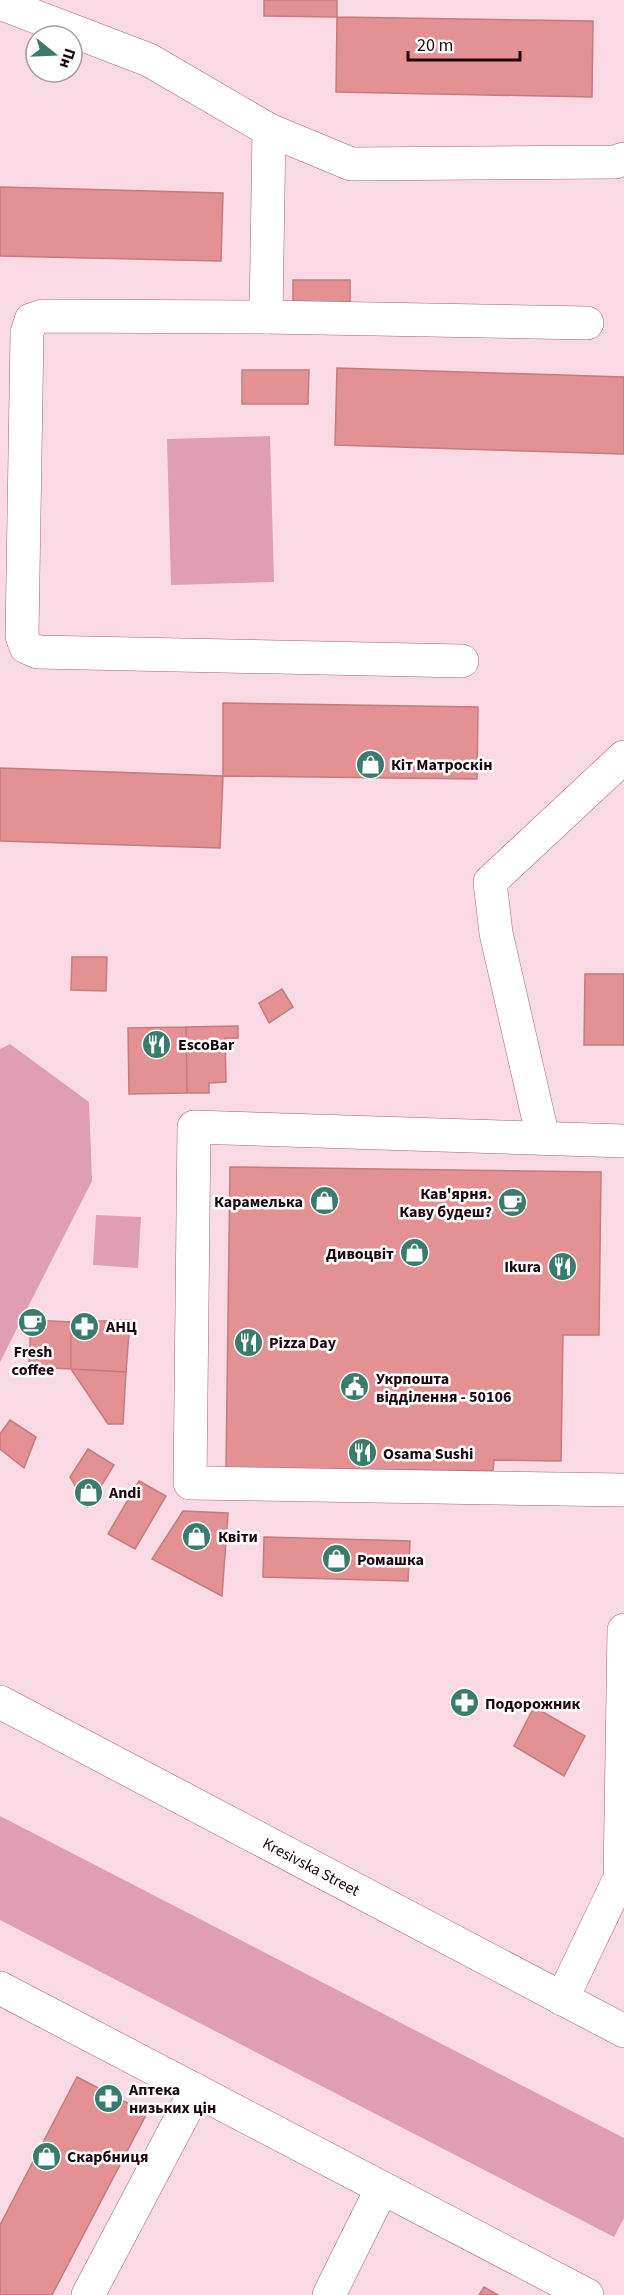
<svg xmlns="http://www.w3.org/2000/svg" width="624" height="2295" font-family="'Source Sans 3',sans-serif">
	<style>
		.green { fill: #e09eb4 }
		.building { fill: #e49194; stroke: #c57b7e; stroke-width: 1.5 }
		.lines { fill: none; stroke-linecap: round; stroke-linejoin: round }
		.minor-casing { stroke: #a6627a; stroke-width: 34 }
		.minor { stroke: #fff; stroke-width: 33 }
		.labels { text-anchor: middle; stroke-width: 5; stroke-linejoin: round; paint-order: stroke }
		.poi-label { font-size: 16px; font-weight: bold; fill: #1d050e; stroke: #fff; text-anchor: start }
		.street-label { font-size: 16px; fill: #1d050e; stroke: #fff }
	</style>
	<rect width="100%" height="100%" fill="#f9dae4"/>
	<path class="green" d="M 270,436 L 274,582 L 171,585 L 167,439 Z
		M 10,1044 L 89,1102 L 92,1181 L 0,1362 L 0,1049 Z
		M 96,1215 L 141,1217 L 138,1268 L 93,1265 Z
		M 0,1816 L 624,2138 L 624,2218 L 614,2237 L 0,1920 Z"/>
	<path class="building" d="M 264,0 L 337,0 L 337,17 L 264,16 Z
		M 337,17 L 593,21 L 592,97 L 336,92 Z
		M 0,187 L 223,193 L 221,261 L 0,256 Z
		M 293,280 L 350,280 L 350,311 L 293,310 Z
		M 337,368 L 624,377 L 624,454 L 335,445 Z
		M 242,370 L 309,370 L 308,404 L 242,404 Z
		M 223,703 L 478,707 L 477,779 L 223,776 Z
		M 0,768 L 223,776 L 220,848 L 0,841 Z
		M 72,957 L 107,957 L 106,991 L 71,990 Z
		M 585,974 L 624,974 L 624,1045 L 584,1045 Z
		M 282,989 L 293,1007 L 269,1023 L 259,1003 Z
		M 238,1026 L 238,1038 L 225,1038 L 226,1082 L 209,1083 L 209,1093 L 187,1093 L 186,1027 Z
		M 186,1027 L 187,1093 L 129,1094 L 128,1028 Z
		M 230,1167 L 601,1172 L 599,1335 L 563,1335 L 561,1461 L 494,1460 L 493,1471 L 226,1468 Z
		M 31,1320 L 71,1322 L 71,1369 L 29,1367 Z
		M 130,1320 L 126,1372 L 71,1369 L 71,1322 Z
		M 71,1369 L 126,1372 L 123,1424 L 108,1424 Z
		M 10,1420 L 36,1437 L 24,1468 L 0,1449 L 0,1434 Z
		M 88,1449 L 114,1465 L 88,1507 L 70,1477 Z
		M 139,1481 L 166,1496 L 135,1549 L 108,1534 Z
		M 183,1511 L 228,1513 L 222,1596 L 152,1559 Z
		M 264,1537 L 410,1541 L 408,1581 L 263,1577 Z
		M 534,1707 L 585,1736 L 564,1776 L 514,1746 Z
		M 77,2077 L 147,2113 L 52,2295 L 0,2295 L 0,2225 Z
		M 484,2287 L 498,2295 L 479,2295 Z"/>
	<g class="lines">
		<defs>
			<g id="minor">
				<path d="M 0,3 L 149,60 L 269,130 L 351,164 L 615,162 L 624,159"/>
				<path d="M 269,130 L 266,317 L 43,316 L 31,320 L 27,333 L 22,636 L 26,647 L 38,652 L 462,661"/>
				<path d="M 266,317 L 587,323"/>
				<path d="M 543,1138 L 496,933 L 490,882 L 624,757"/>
				<path d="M 624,1141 L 194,1127 L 190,1483 L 624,1490"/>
				<path id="s1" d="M 0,1702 L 624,2031"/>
				<path d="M 0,1988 L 587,2295"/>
				<path d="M 562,1999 L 620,1878 L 624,1630"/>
				<path d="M 88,2295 L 196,2090"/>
				<path d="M 329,2295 L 382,2188"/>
			</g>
		</defs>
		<use href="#minor" class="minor-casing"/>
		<use href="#minor" class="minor"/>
	</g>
	<defs>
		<symbol id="shop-disc" viewBox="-11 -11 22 22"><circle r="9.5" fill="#397c6e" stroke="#fff"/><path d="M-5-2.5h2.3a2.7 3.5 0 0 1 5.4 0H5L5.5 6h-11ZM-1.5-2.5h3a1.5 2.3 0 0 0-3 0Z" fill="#fff"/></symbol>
		<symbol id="restaurant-disc" viewBox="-11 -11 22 22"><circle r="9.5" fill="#397c6e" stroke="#fff"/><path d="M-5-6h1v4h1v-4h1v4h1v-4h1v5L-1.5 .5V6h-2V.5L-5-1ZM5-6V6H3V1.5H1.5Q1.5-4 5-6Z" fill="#fff"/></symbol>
		<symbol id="cafe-disc" viewBox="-11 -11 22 22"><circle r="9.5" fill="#397c6e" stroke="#fff"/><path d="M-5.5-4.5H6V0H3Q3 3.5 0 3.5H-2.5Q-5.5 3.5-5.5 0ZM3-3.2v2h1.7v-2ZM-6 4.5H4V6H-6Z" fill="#fff"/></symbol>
		<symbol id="pharmacy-disc" viewBox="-11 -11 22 22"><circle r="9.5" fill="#397c6e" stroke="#fff"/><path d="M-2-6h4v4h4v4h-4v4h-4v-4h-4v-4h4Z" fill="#fff"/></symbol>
		<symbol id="civic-disc" viewBox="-11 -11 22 22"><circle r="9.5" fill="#397c6e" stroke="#fff"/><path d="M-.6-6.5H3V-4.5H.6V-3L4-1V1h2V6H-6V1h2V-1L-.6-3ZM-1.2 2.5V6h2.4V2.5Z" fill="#fff"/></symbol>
	</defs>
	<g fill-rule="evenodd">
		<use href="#shop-disc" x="354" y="748" width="33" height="33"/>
		<use href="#restaurant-disc" x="140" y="1028" width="33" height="33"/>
		<use href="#shop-disc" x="308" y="1184" width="33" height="33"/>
		<use href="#cafe-disc" x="496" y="1186" width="33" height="33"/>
		<use href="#shop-disc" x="398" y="1236" width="33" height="33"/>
		<use href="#restaurant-disc" x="546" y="1250" width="33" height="33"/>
		<use href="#cafe-disc" x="16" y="1306" width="33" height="33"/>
		<use href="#pharmacy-disc" x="68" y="1310" width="33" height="33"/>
		<use href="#restaurant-disc" x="232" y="1326" width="33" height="33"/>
		<use href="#civic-disc" x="338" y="1370" width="33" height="33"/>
		<use href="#restaurant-disc" x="346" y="1436" width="33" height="33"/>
		<use href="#shop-disc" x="72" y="1476" width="33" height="33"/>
		<use href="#shop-disc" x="180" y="1520" width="33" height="33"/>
		<use href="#shop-disc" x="320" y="1542" width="33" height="33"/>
		<use href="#pharmacy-disc" x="448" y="1686" width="33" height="33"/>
		<use href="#pharmacy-disc" x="92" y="2082" width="33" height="33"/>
		<use href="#shop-disc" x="30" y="2140" width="33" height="33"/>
	</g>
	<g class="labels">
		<g class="poi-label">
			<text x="391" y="770">Кiт Матроскін</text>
			<text x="178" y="1050">EscoBar</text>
			<text x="492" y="1199" text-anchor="end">Кав'ярня.<tspan x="492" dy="18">Каву будеш?</tspan></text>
			<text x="303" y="1207" text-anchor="end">Карамелька</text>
			<text x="394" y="1259" text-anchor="end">Дивоцвіт</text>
			<text x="541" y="1272" text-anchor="end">Ikura</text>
			<text x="106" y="1332">АНЦ</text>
			<text x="269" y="1348">Pizza Day</text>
			<text x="33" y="1357" text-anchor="middle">Fresh<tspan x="33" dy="18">coffee</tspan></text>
			<text x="376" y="1384">Укрпошта<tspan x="376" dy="18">відділення - 50106</tspan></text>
			<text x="383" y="1459">Osama Sushi</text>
			<text x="109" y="1498">Andi</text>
			<text x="218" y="1542">Квіти</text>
			<text x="357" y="1565">Ромашка</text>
			<text x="485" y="1709">Подорожник</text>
			<text x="129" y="2095">Аптека<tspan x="129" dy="18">низьких цін</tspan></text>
			<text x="67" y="2162">Скарбниця</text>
		</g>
		<g class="street-label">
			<text dy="6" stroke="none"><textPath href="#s1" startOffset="352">Kresivska Street</textPath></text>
		</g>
	</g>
	<g transform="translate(54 54) rotate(108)"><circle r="28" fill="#ffffff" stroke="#a59b9f" stroke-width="1.5"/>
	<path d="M0-4.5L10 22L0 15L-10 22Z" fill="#397c6e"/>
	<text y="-9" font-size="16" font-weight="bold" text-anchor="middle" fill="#1d050e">Пн</text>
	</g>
	<path d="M408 51v9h112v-9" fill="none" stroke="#1d050e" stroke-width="3"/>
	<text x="417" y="51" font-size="18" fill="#1d050e" stroke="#ffffff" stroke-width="4.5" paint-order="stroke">20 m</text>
</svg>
